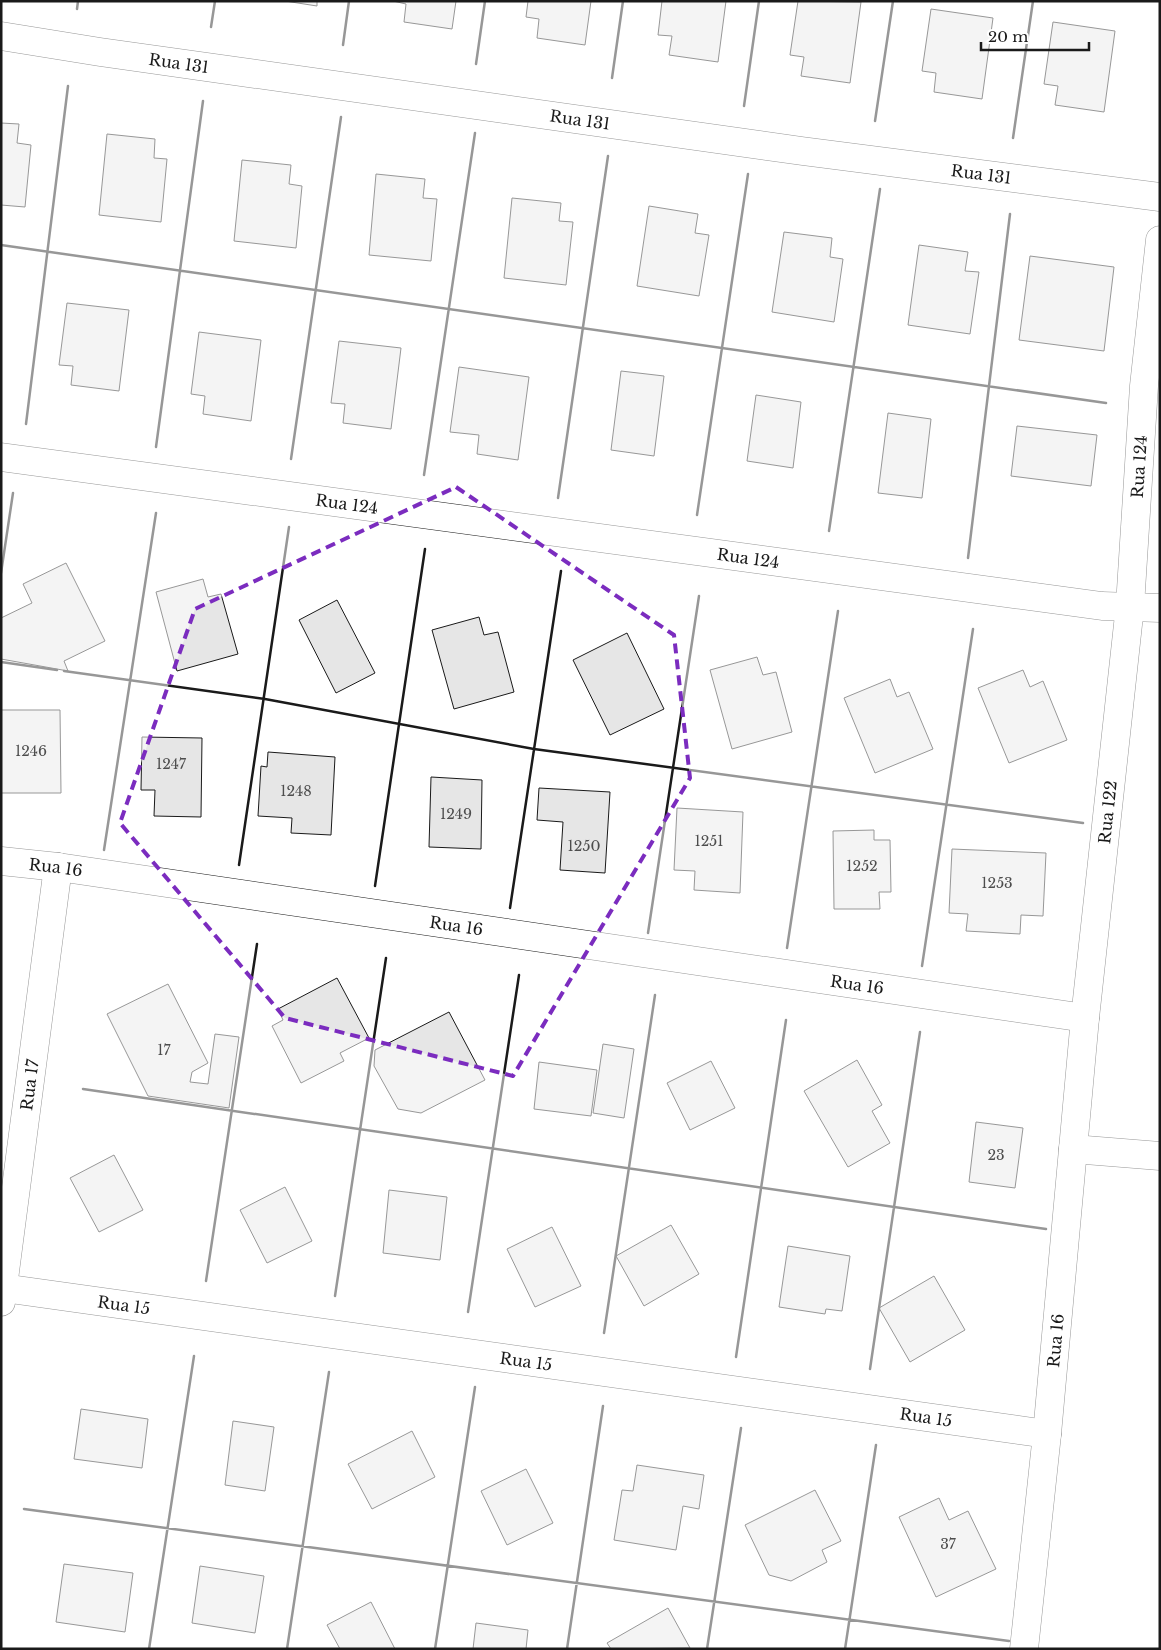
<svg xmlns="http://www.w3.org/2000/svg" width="1161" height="1650" font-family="'Libre Baskerville',serif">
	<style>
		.building { fill: #e6e6e6; stroke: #1a1a1a }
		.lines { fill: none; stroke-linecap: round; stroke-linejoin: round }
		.minor-casing { stroke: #1a1a1a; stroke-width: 29 }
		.minor { stroke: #fff; stroke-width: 28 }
		.wall { stroke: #1a1a1a; stroke-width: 2.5 }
		.marked { fill: none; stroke: #7b2cbf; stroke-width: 4; stroke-dasharray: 10 6; stroke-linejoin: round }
		.labels { text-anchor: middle; stroke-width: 4; stroke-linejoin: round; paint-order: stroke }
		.number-label { font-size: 14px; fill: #4d4d4d }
		.street-label { font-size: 16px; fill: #1a1a1a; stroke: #fff }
	</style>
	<rect width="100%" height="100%" fill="#fff"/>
	<path class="building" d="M 285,1 L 317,1 L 317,6 Z
		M 393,1 L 456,1 L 452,29 L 404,22 L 406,4 Z
		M 528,1 L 591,1 L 585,45 L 537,38 L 539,19 L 526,17 Z
		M 662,1 L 726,1 L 718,62 L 669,55 L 672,36 L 658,35 Z
		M 798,1 L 861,2 L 850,83 L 801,76 L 804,57 L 790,55 Z
		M 931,9 L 993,18 L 982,99 L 934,92 L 936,73 L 922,71 Z
		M 1053,22 L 1115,31 L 1104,112 L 1055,105 L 1058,86 L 1044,84 Z
		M 1,123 L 19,124 L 17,143 L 31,145 L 25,207 L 1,205 Z
		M 107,134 L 155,139 L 154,158 L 167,159 L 161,222 L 99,215 Z
		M 242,160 L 291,165 L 289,184 L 302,186 L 296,248 L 234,241 Z
		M 376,174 L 425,179 L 423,198 L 437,199 L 431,261 L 369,255 Z
		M 512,198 L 561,203 L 559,221 L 573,222 L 566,285 L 504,278 Z
		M 649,206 L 698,214 L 695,233 L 709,235 L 699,296 L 637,286 Z
		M 784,232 L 832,238 L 830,257 L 843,259 L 834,322 L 772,312 Z
		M 919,245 L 968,252 L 965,271 L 979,272 L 970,334 L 908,325 Z
		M 1030,256 L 1114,267 L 1104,351 L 1019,340 Z
		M 67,303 L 129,310 L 119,391 L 71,385 L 73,366 L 59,365 Z
		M 199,332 L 261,340 L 251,421 L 203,414 L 205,396 L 191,394 Z
		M 339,341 L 401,348 L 391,429 L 343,423 L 345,404 L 331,403 Z
		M 459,367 L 529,377 L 518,460 L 477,454 L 479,435 L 450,432 Z
		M 621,371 L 664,376 L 654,456 L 611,450 Z
		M 756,395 L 801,402 L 793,468 L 747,461 Z
		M 888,413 L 931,419 L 922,498 L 878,493 Z
		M 1017,426 L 1097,435 L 1091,486 L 1011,476 Z
		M 66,563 L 105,641 L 64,661 L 68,671 L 1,659 L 1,618 L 32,603 L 23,584 Z
		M 203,579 L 208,597 L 221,594 L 238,654 L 177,671 L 156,592 Z
		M 337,600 L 375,673 L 336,693 L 299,620 Z
		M 479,617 L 484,635 L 498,632 L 514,692 L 454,709 L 432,630 Z
		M 627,633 L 664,709 L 610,735 L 573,660 Z
		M 757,657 L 763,675 L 776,672 L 792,732 L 732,749 L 710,670 Z
		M 1023,670 L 1030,687 L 1043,681 L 1067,740 L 1009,763 L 978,688 Z
		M 890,679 L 897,697 L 909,692 L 933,749 L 875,773 L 844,698 Z
		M 1,710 L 60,710 L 61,793 L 1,793 Z
		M 142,737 L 202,738 L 201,817 L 154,816 L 155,790 L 141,790 Z
		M 268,752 L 335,757 L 331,835 L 291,833 L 292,818 L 258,816 L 261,766 L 267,767 Z
		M 431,777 L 482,780 L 481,849 L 429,847 Z
		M 539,788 L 610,792 L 605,873 L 560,870 L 563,822 L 537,820 Z
		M 677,808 L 743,812 L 740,893 L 694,890 L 695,871 L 674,870 Z
		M 874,830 L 874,840 L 890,840 L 891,892 L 879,892 L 880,909 L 834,909 L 833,831 Z
		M 952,849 L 1046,853 L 1043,916 L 1021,915 L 1020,934 L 966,931 L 968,914 L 949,913 Z
		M 337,978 L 369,1038 L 340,1053 L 344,1061 L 301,1083 L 272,1026 L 283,1020 L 278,1009 Z
		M 168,984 L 208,1063 L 192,1072 L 190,1082 L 208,1084 L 215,1034 L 239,1037 L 229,1108 L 148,1096 L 107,1014 Z
		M 449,1012 L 485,1080 L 421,1113 L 398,1109 L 374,1066 L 375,1050 Z
		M 603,1044 L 634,1049 L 624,1118 L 593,1113 Z
		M 857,1060 L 882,1105 L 872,1111 L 890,1143 L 848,1167 L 804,1091 Z
		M 711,1061 L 735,1108 L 690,1130 L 667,1083 Z
		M 539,1062 L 597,1070 L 591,1116 L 534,1109 Z
		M 976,1122 L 1023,1128 L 1015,1188 L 969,1182 Z
		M 114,1155 L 143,1210 L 99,1232 L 70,1178 Z
		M 285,1187 L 312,1241 L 267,1263 L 240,1210 Z
		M 389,1190 L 447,1197 L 440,1260 L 383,1253 Z
		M 671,1225 L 699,1274 L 644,1306 L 616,1256 Z
		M 552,1227 L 581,1286 L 535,1307 L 507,1249 Z
		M 788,1246 L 850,1256 L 842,1311 L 826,1309 L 825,1314 L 779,1307 Z
		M 934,1276 L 965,1330 L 910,1362 L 879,1308 Z
		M 81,1409 L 148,1419 L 142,1468 L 74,1459 Z
		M 233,1421 L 274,1427 L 265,1491 L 225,1485 Z
		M 412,1431 L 435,1477 L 372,1509 L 348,1464 Z
		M 637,1465 L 704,1475 L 699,1509 L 683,1506 L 676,1550 L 614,1540 L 622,1490 L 633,1491 Z
		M 526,1469 L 553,1523 L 507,1545 L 481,1491 Z
		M 815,1490 L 841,1541 L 822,1550 L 827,1562 L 791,1581 L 769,1575 L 745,1525 Z
		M 939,1498 L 949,1520 L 968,1511 L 996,1569 L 936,1597 L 899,1517 Z
		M 64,1564 L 133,1573 L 125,1632 L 56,1622 Z
		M 200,1566 L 264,1576 L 255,1633 L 192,1623 Z
		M 371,1602 L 395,1649 L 340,1649 L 327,1625 Z
		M 668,1608 L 690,1648 L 611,1649 L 607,1643 Z
		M 476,1623 L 528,1630 L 526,1649 L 473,1649 Z"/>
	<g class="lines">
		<defs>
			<g id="minor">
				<path id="s1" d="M 1,36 L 100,52 L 802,151 L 1160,197"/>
				<path id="s2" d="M 1,457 L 1021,595 L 1102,606 L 1160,608"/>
				<path id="s3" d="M 1,861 L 58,867 L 1085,1018"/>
				<path d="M 1073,1149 L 1160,1156"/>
				<path id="s4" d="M 3,1288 L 1047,1434"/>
				<path id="s5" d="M 1,1302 L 58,867"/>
				<path id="s6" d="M 1024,1649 L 1047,1434 L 1085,1018 L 1130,606 L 1144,386 L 1160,240"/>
			</g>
		</defs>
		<use href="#minor" class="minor-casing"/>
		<use href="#minor" class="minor"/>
		<path class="wall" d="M 77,9 L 78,1
			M 211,27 L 215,1
			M 343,45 L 349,1
			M 476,64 L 485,1
			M 612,78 L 623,1
			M 744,106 L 759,1
			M 875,121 L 893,1
			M 1013,138 L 1033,1
			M 1,245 L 1106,403
			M 26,424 L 68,86
			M 156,447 L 203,101
			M 291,459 L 341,117
			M 424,475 L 475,133
			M 558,498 L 608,156
			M 697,515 L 748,174
			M 829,531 L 880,189
			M 968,558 L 1010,214
			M 1,573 L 13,493
			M 1,662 L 57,670
			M 64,671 L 265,699 L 534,749 L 1083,823
			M 104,850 L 156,513
			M 239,865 L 289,527
			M 375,886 L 425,549
			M 510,908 L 561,571
			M 648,933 L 699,596
			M 787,948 L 838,611
			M 922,966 L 973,629
			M 83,1089 L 1046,1229
			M 206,1281 L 257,944
			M 335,1296 L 386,958
			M 468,1312 L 519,975
			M 604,1333 L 655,995
			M 736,1357 L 786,1020
			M 870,1369 L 920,1032
			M 24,1509 L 1009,1641
			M 149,1649 L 194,1356
			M 287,1649 L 329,1372
			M 435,1649 L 475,1387
			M 567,1649 L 603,1406
			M 707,1649 L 741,1428
			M 845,1649 L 876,1445"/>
	</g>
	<path d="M0 0H1161V1650H0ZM 456,487 L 674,635 L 690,778 L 513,1076 L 285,1018 L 120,823 L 195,609 Z" fill="#fff" fill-opacity=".55" fill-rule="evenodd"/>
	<path class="marked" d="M 456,487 L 674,635 L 690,778 L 513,1076 L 285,1018 L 120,823 L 195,609 Z"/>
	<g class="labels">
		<g class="number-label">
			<text x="31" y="756">1246</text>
			<text x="171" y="769">1247</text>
			<text x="296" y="796">1248</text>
			<text x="456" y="819">1249</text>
			<text x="709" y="846">1251</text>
			<text x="584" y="851">1250</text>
			<text x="862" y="871">1252</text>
			<text x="997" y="888">1253</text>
			<text x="164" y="1055">17</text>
			<text x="996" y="1160">23</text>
			<text x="948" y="1549">37</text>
		</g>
		<g class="street-label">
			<text dy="6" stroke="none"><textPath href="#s1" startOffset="180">Rua 131</textPath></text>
			<text dy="6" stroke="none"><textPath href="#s1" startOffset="585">Rua 131</textPath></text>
			<text dy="6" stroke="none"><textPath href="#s1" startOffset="990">Rua 131</textPath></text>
			<text dy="6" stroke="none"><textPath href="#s6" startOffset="1188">Rua 124</textPath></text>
			<text dy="6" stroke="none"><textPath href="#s2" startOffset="349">Rua 124</textPath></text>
			<text dy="6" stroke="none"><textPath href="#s2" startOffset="754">Rua 124</textPath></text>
			<text dy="6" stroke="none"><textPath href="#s6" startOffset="841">Rua 122</textPath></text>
			<text dy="6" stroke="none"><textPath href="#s3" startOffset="55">Rua 16</textPath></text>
			<text dy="6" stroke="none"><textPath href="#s3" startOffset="460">Rua 16</textPath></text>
			<text dy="6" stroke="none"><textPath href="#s3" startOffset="865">Rua 16</textPath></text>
			<text dy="6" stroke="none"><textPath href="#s5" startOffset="219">Rua 17</textPath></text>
			<text dy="6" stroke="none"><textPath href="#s4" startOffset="122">Rua 15</textPath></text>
			<text dy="6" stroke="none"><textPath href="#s6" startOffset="310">Rua 16</textPath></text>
			<text dy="6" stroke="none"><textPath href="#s4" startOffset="528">Rua 15</textPath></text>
			<text dy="6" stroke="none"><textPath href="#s4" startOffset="932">Rua 15</textPath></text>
		</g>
	</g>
	<rect width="1161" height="1650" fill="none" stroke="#1a1a1a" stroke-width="5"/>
	<path d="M981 42v8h108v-8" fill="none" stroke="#1a1a1a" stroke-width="2.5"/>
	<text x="988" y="42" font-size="15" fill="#1a1a1a" stroke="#ffffff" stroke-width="4" paint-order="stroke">20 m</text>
</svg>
